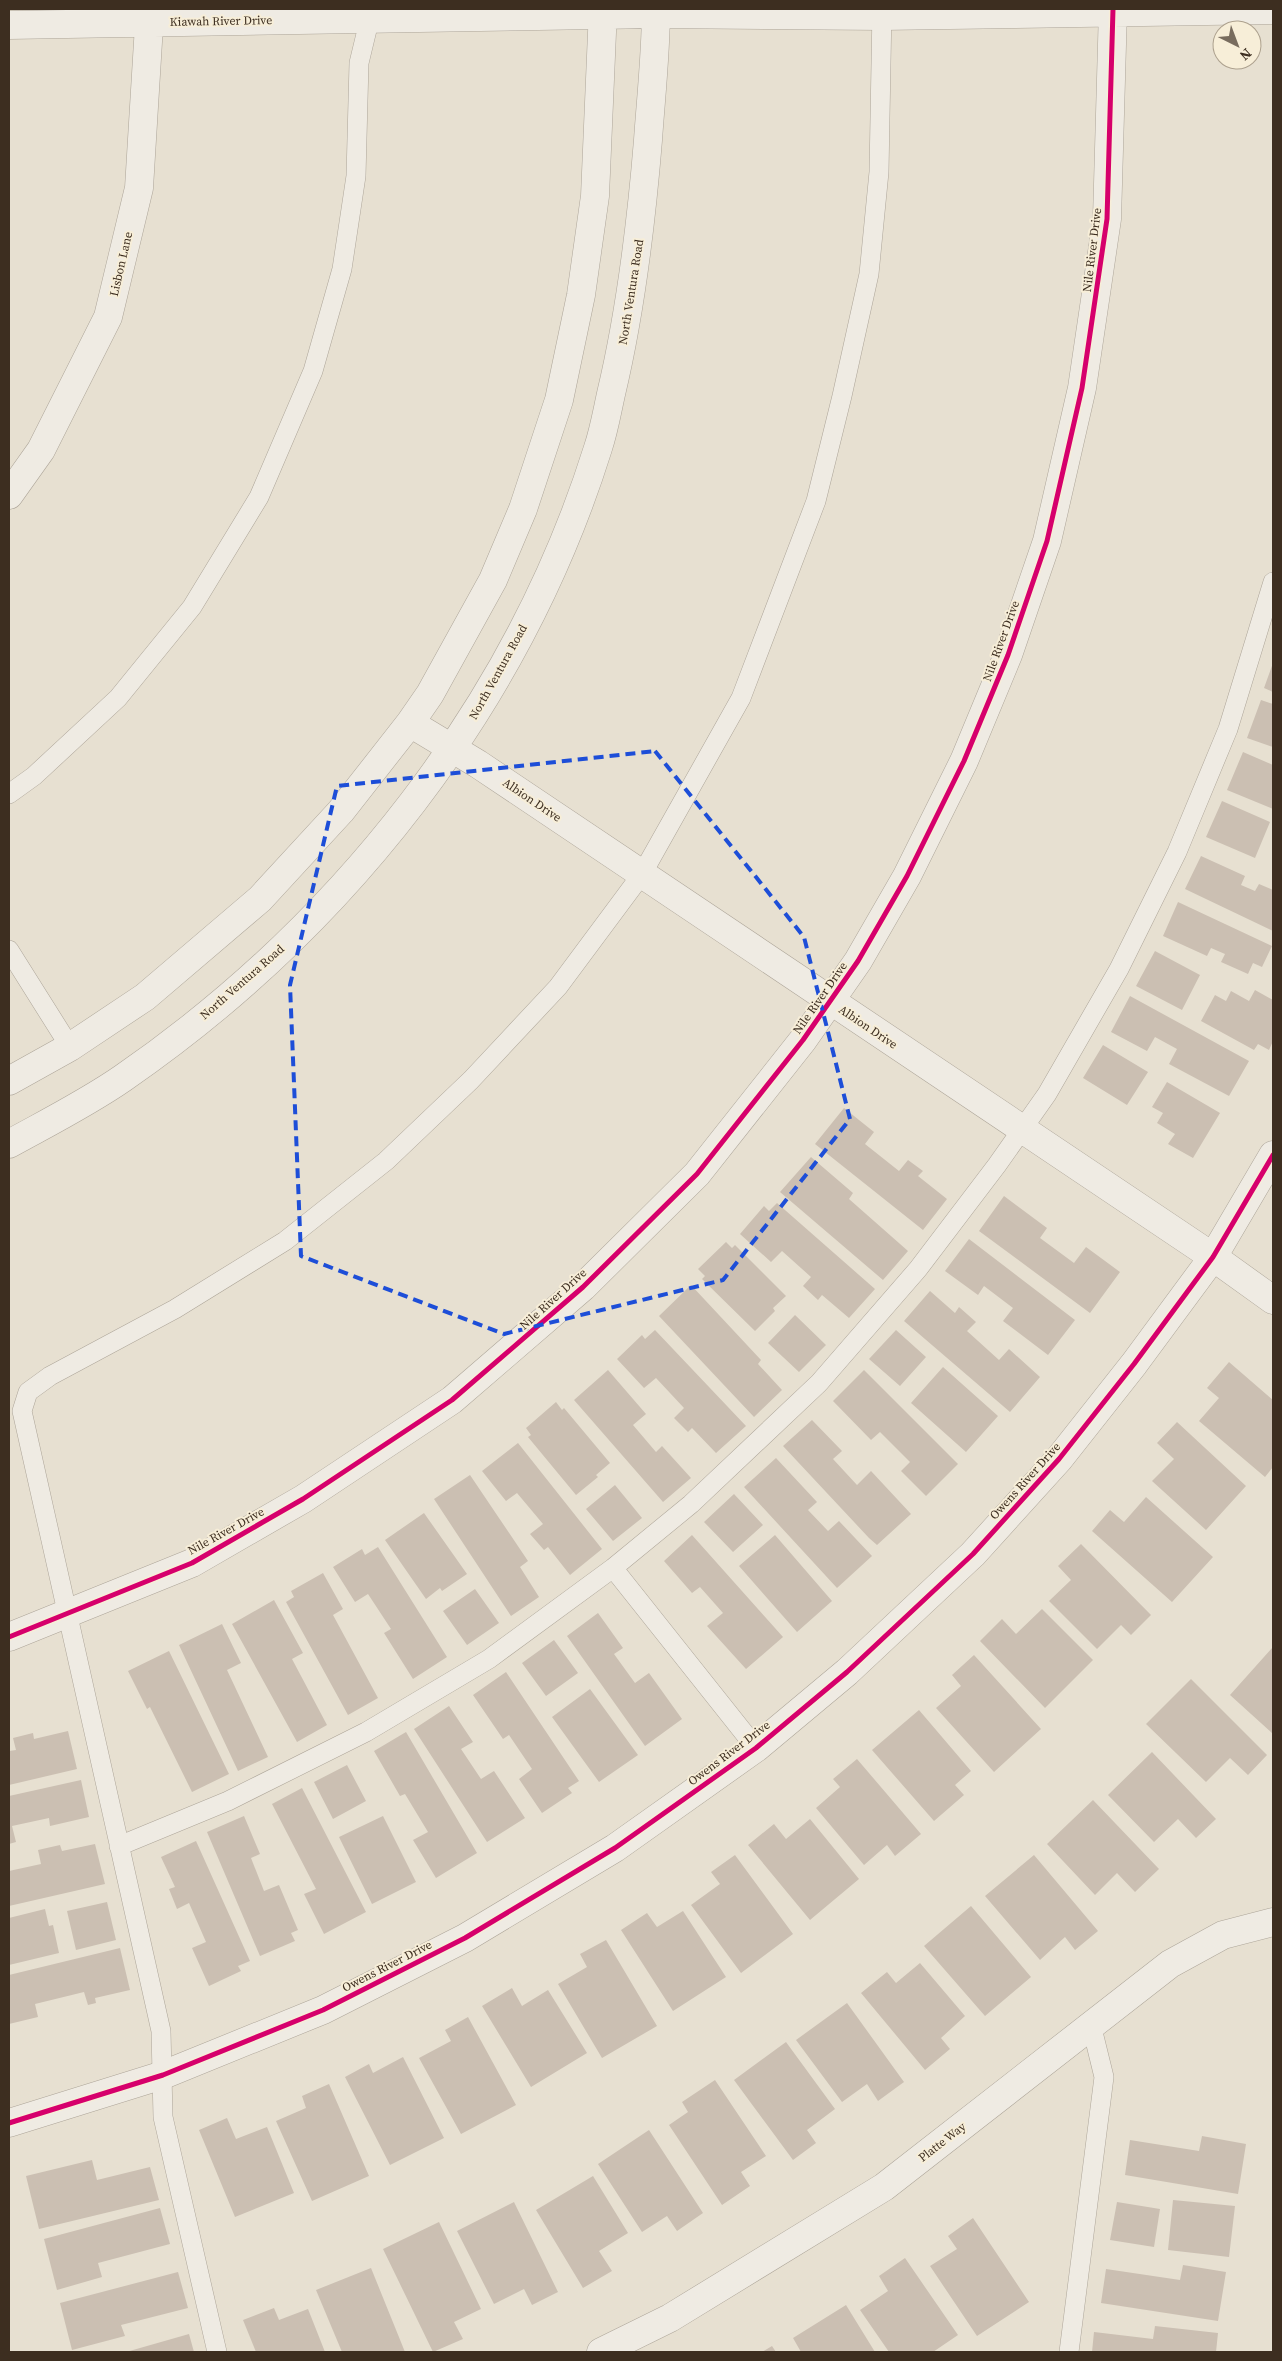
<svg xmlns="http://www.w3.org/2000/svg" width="1282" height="2361" font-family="'Source Serif 4',serif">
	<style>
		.building { fill: #cbbfb2 }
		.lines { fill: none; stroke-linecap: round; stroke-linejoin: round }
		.lane-casing { stroke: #ada599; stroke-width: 20 }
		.street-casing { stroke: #ada599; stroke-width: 29 }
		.lane { stroke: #efebe3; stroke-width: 19 }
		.street { stroke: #efebe3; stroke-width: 28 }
		.cycleway-casing { stroke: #f7eed8; stroke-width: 8 }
		.cycleway { stroke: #d6006c; stroke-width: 5 }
		.marked { fill: none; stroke: #1d4ed8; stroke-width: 4; stroke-dasharray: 10 6; stroke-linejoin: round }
		.labels { text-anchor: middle; stroke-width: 4; stroke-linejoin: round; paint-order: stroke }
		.street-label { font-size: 12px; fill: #3d2e20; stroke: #f7eed8 }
	</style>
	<rect width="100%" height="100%" fill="#e7e0d1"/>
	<path class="building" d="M 1273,663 L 1273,692 L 1264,688 Z
		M 1261,700 L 1273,704 L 1273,747 L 1247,738 Z
		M 1243,752 L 1273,765 L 1273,809 L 1227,790 Z
		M 1222,801 L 1270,822 L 1255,858 L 1206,837 Z
		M 1201,856 L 1245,876 L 1241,885 L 1255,891 L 1259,884 L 1273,890 L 1273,931 L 1185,889 Z
		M 1178,902 L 1272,946 L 1262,967 L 1253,963 L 1248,974 L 1221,962 L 1225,954 L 1211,948 L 1207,956 L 1163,936 Z
		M 1155,951 L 1200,975 L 1182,1010 L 1136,986 Z
		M 1255,990 L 1273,1000 L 1273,1041 L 1269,1050 L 1258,1044 L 1254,1050 L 1201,1021 L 1215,995 L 1226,1001 L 1231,991 L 1249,1001 Z
		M 1130,996 L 1249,1061 L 1229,1096 L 1169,1064 L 1177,1049 L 1155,1037 L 1147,1051 L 1111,1032 Z
		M 1103,1045 L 1148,1072 L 1127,1105 L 1083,1078 Z
		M 1167,1082 L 1220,1113 L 1193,1158 L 1168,1144 L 1175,1134 L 1157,1123 L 1163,1113 L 1152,1107 Z
		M 844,1108 L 874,1132 L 865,1144 L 899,1171 L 908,1160 L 923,1171 L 918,1176 L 947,1199 L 923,1230 L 815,1144 Z
		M 811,1157 L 853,1193 L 849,1199 L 908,1251 L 883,1280 L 780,1192 Z
		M 1004,1196 L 1047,1228 L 1040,1238 L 1074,1263 L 1086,1247 L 1120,1272 L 1090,1313 L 979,1231 Z
		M 777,1203 L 875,1289 L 849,1318 L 822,1295 L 818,1300 L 803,1286 L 811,1277 L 782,1251 L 771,1262 L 740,1234 L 764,1206 L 769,1211 Z
		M 969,1239 L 1075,1320 L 1048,1355 L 1003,1321 L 1013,1308 L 984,1286 L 978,1295 L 945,1271 Z
		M 726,1242 L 732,1248 L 735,1245 L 786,1296 L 773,1308 L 775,1311 L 755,1331 L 702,1279 L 705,1276 L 698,1269 Z
		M 691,1285 L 761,1360 L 758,1364 L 782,1390 L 754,1417 L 659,1316 Z
		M 930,1291 L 955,1313 L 959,1307 L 976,1322 L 967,1331 L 999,1360 L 1009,1349 L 1040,1377 L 1010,1412 L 904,1321 Z
		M 795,1315 L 826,1345 L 799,1372 L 768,1343 Z
		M 655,1330 L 746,1426 L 716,1453 L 692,1428 L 688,1432 L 674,1418 L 684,1408 L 656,1378 L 644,1388 L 617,1359 L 642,1335 L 645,1339 Z
		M 896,1330 L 926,1357 L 900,1386 L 869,1359 Z
		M 1229,1362 L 1273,1400 L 1273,1467 L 1265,1477 L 1199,1421 L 1219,1398 L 1207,1388 Z
		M 943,1367 L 998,1416 L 966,1452 L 911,1403 Z
		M 608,1370 L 646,1414 L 633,1425 L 656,1452 L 662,1446 L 691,1478 L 663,1502 L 574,1400 Z
		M 864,1370 L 958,1464 L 926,1496 L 901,1471 L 910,1462 L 880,1432 L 871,1440 L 833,1401 Z
		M 556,1402 L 562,1410 L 564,1408 L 610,1463 L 596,1475 L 598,1477 L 576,1495 L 528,1437 L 531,1435 L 526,1428 Z
		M 812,1420 L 842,1451 L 833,1459 L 857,1485 L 871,1471 L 911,1514 L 877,1545 L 869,1538 L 783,1446 Z
		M 1177,1422 L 1246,1486 L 1206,1530 L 1152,1481 L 1174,1459 L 1157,1443 Z
		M 518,1443 L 602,1549 L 570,1575 L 548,1547 L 544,1550 L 530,1534 L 543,1524 L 517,1493 L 506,1501 L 482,1471 Z
		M 776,1458 L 817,1502 L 808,1510 L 828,1531 L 839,1521 L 872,1556 L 837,1588 L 744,1487 Z
		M 470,1475 L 528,1561 L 520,1567 L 539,1597 L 511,1616 L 434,1499 Z
		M 615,1485 L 642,1518 L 613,1541 L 586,1509 Z
		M 734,1494 L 763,1525 L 733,1552 L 704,1522 Z
		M 1146,1497 L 1213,1557 L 1172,1602 L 1092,1531 L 1110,1510 L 1124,1522 Z
		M 424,1513 L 467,1574 L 442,1591 L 440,1588 L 426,1599 L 385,1540 Z
		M 692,1535 L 783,1637 L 746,1669 L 707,1626 L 723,1613 L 700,1587 L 692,1593 L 664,1561 Z
		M 775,1535 L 832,1601 L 797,1632 L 739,1566 Z
		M 1081,1544 L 1151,1615 L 1131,1635 L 1121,1625 L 1097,1649 L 1049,1601 L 1071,1580 L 1058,1566 Z
		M 378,1547 L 447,1657 L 413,1679 L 384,1633 L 391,1629 L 368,1594 L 355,1602 L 333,1567 L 362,1549 L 365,1555 Z
		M 323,1573 L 343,1609 L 333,1615 L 378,1698 L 348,1715 L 286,1602 L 294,1597 L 291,1591 Z
		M 475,1589 L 499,1623 L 467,1645 L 443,1611 Z
		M 274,1600 L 303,1653 L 292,1659 L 327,1725 L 297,1742 L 232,1624 Z
		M 1042,1609 L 1093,1660 L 1045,1708 L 980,1641 L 1002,1619 L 1016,1634 Z
		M 598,1613 L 623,1648 L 614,1654 L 635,1683 L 649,1673 L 682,1719 L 645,1746 L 567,1636 Z
		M 222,1624 L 241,1663 L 227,1670 L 268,1757 L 238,1771 L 179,1645 Z
		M 554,1640 L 578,1673 L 546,1696 L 522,1663 Z
		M 1273,1647 L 1273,1734 L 1230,1695 Z
		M 169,1651 L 229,1774 L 192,1792 L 150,1707 L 147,1709 L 128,1671 Z
		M 974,1655 L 1041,1729 L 994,1772 L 936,1708 L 961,1686 L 952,1675 Z
		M 506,1672 L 579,1781 L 568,1788 L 572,1793 L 542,1813 L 519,1779 L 532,1769 L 509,1735 L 503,1739 L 473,1695 Z
		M 1191,1679 L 1267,1755 L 1248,1775 L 1230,1758 L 1206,1782 L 1146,1724 Z
		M 590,1689 L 638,1755 L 599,1782 L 552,1717 Z
		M 449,1706 L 473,1742 L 461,1749 L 481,1779 L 494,1771 L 525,1818 L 487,1842 L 414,1729 Z
		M 919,1710 L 971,1771 L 955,1785 L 964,1795 L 934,1821 L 872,1750 Z
		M 68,1731 L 77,1769 L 9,1785 L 9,1751 L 16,1750 L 13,1738 L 33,1733 L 34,1739 Z
		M 406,1732 L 477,1853 L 436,1878 L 413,1840 L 428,1832 L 405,1794 L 400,1796 L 374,1751 Z
		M 1152,1752 L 1216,1819 L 1196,1838 L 1178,1819 L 1154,1842 L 1108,1795 Z
		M 857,1759 L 921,1834 L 895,1856 L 887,1845 L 864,1865 L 816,1808 L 840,1787 L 833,1779 Z
		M 347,1765 L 366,1801 L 333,1819 L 314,1782 Z
		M 81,1780 L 89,1817 L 50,1826 L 49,1818 L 12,1826 L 16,1842 L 9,1844 L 9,1796 Z
		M 302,1788 L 366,1912 L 324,1934 L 304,1894 L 316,1889 L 272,1804 Z
		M 1093,1800 L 1159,1869 L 1135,1892 L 1117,1873 L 1095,1895 L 1047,1844 Z
		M 244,1816 L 260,1854 L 251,1858 L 264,1891 L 279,1885 L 298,1930 L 291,1933 L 295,1941 L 260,1956 L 207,1832 Z
		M 383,1816 L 416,1882 L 372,1904 L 339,1837 Z
		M 810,1819 L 859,1879 L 810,1920 L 748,1845 L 774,1824 L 786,1839 Z
		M 196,1841 L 250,1961 L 238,1966 L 241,1971 L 209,1986 L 192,1948 L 206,1942 L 189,1903 L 177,1909 L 169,1889 L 175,1887 L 161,1857 Z
		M 95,1844 L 105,1884 L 9,1906 L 9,1871 L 41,1864 L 38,1850 L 60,1845 L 62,1851 Z
		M 735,1855 L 793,1934 L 741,1973 L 691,1905 L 720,1884 L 711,1872 Z
		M 1034,1855 L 1098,1931 L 1075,1950 L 1065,1937 L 1040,1960 L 985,1896 Z
		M 107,1902 L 116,1940 L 76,1950 L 67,1911 Z
		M 971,1906 L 1031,1977 L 985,2016 L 924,1946 Z
		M 45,1909 L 49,1926 L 53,1925 L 59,1953 L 9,1965 L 9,1918 Z
		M 683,1911 L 726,1977 L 673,2011 L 621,1930 L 647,1913 L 657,1927 Z
		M 606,1940 L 657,2026 L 602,2058 L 558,1984 L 587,1967 L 580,1954 Z
		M 120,1948 L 130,1990 L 95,1998 L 96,2003 L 88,2005 L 84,1992 L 35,2004 L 38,2017 L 9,2024 L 9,1975 Z
		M 920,1963 L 965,2016 L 941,2038 L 950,2049 L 925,2070 L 861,1993 L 887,1972 L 896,1983 Z
		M 512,1988 L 522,2006 L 548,1990 L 587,2053 L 531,2087 L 482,2006 Z
		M 847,2003 L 904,2082 L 878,2101 L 867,2084 L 842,2102 L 796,2040 Z
		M 468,2017 L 516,2105 L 461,2134 L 419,2058 L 451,2041 L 445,2030 Z
		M 786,2042 L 835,2109 L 807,2130 L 816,2143 L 793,2160 L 734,2080 Z
		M 403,2057 L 444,2138 L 390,2165 L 345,2077 L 369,2064 L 373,2073 Z
		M 715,2080 L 766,2156 L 741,2172 L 750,2186 L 722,2205 L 669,2125 L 688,2112 L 682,2102 Z
		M 329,2084 L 369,2176 L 312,2201 L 276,2121 L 306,2108 L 302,2096 Z
		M 227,2118 L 236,2139 L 267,2127 L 294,2193 L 235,2217 L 199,2130 Z
		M 649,2130 L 703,2213 L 677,2231 L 667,2216 L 642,2232 L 598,2164 Z
		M 1202,2136 L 1246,2144 L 1238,2194 L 1125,2175 L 1130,2140 L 1199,2151 Z
		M 92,2160 L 97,2180 L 150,2167 L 159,2200 L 39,2229 L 26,2176 Z
		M 593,2176 L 628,2233 L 599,2251 L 612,2271 L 583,2288 L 536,2210 Z
		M 1173,2200 L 1235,2206 L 1229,2257 L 1168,2250 Z
		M 514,2202 L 558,2292 L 532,2305 L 524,2289 L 494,2304 L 457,2231 Z
		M 1117,2202 L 1160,2209 L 1154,2247 L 1110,2240 Z
		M 160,2208 L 170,2244 L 98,2263 L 102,2277 L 57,2290 L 44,2239 Z
		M 973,2218 L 1029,2302 L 977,2336 L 930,2266 L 957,2249 L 948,2236 Z
		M 439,2222 L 481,2309 L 454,2322 L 463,2339 L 433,2352 L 383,2249 Z
		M 905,2258 L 958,2335 L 933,2352 L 889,2352 L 860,2310 L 888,2291 L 879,2276 Z
		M 1183,2265 L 1226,2272 L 1218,2321 L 1101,2303 L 1106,2269 L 1180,2280 Z
		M 371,2268 L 405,2352 L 342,2352 L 316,2290 Z
		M 178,2272 L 188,2308 L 121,2325 L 125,2336 L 72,2350 L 60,2303 Z
		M 846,2305 L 875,2352 L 801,2352 L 793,2338 Z
		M 274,2308 L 279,2320 L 308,2309 L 325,2352 L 256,2352 L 243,2320 Z
		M 1155,2326 L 1218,2333 L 1216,2352 L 1092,2352 L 1094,2332 L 1153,2339 Z
		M 189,2334 L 194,2352 L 126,2352 Z
		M 772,2346 L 776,2352 L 762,2352 Z"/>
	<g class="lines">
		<defs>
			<path id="lane" d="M 9,794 L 34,776 L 118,698 L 192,607 L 259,497 L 313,371 L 342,269 L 356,176 L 359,63 L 372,9
				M 9,950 L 70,1047
				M 613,1568 L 756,1748
				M 119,1846 L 228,1801 L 366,1732 L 489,1659 L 613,1568 L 691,1504 L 819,1383 L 918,1269 L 997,1165 L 1047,1094 L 1119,969 L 1177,852 L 1228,729 L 1273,582
				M 217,2352 L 163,2117 L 161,2031 L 22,1411 L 28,1392 L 50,1376 L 175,1309 L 285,1241 L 386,1161 L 471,1080 L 558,987 L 642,874 L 741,698 L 816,501 L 842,396 L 869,274 L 879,172 L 882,9
				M 1069,2352 L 1104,2077 L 1091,2024"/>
			<path id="street" d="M 9,25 L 656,14 L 882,16 L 1273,10
				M 9,495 L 41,450 L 108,317 L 139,188 L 150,9
				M 410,723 L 478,764 L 1213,1257 L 1273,1300
				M 9,1081 L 70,1047 L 145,997 L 260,899 L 341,811 L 410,723 L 430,694 L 493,580 L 523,509 L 559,400 L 581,295 L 595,196 L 603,9
				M 9,1144 C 47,1123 87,1103 123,1078 C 343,926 518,704 598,448 C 604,430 607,412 611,394 C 631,310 641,226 648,140 C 651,97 656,52 656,9
				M 9,1637 L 192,1563 L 303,1499 L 452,1400 L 583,1287 L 697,1174 L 803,1040 L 858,961 L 907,876 L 964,761 L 1008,655 L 1047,541 L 1082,388 L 1107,219 L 1113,9
				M 9,2123 L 163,2075 L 323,2010 L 465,1938 L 615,1848 L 756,1748 L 847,1672 L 973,1554 L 1059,1459 L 1134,1364 L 1213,1257 L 1273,1155
				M 601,2352 L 670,2318 L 884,2187 L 1170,1964 L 1223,1935 L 1273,1922"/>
		</defs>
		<use href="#lane" class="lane-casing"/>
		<use href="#street" class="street-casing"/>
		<use href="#lane" class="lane"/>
		<use href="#street" class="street"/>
		<defs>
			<path id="cycleway" d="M 9,1637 L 192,1563 L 303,1499 L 452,1400 L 583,1287 L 697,1174 L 803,1040 L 858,961 L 907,876 L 964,761 L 1008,655 L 1047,541 L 1082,388 L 1107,219 L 1113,9
				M 9,2123 L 163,2075 L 323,2010 L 465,1938 L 615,1848 L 756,1748 L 847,1672 L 973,1554 L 1059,1459 L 1134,1364 L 1213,1257 L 1273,1155"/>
		</defs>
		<use href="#cycleway" class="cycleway-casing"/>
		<use href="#cycleway" class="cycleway"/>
	</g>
	<path class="marked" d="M 655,751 L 804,937 L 850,1119 L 723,1280 L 504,1334 L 301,1256 L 290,985 L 337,786 Z"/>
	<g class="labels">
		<g class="street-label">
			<text transform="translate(221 21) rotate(-1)" y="4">Kiawah River Drive</text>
			<text transform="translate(1092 250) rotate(-83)" y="4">Nile River Drive</text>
			<text transform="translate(121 264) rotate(-77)" y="4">Lisbon Lane</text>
			<text transform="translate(631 292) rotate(-81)" y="4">North Ventura Road</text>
			<text transform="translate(1001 641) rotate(-70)" y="4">Nile River Drive</text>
			<text transform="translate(498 672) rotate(-61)" y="4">North Ventura Road</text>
			<text transform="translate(532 800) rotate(34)" y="4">Albion Drive</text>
			<text transform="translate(242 982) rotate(-41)" y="4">North Ventura Road</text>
			<text transform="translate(820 998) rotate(-55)" y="4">Nile River Drive</text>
			<text transform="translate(868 1027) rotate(34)" y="4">Albion Drive</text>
			<text transform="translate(553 1299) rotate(-42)" y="4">Nile River Drive</text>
			<text transform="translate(1025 1481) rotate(-48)" y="4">Owens River Drive</text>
			<text transform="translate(226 1531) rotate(-29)" y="4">Nile River Drive</text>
			<text transform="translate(729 1753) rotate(-37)" y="4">Owens River Drive</text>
			<text transform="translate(387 1966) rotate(-27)" y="4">Owens River Drive</text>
			<text transform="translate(942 2142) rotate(-38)" y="4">Platte Way</text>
		</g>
	</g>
	<rect width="1282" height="2361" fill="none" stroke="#3d2e20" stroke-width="20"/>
	<g transform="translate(1237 45) rotate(138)"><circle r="24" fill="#f7eed8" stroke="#ada18e"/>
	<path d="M0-4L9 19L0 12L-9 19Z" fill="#786c5e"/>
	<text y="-8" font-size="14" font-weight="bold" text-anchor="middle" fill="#3d2e20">N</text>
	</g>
</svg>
